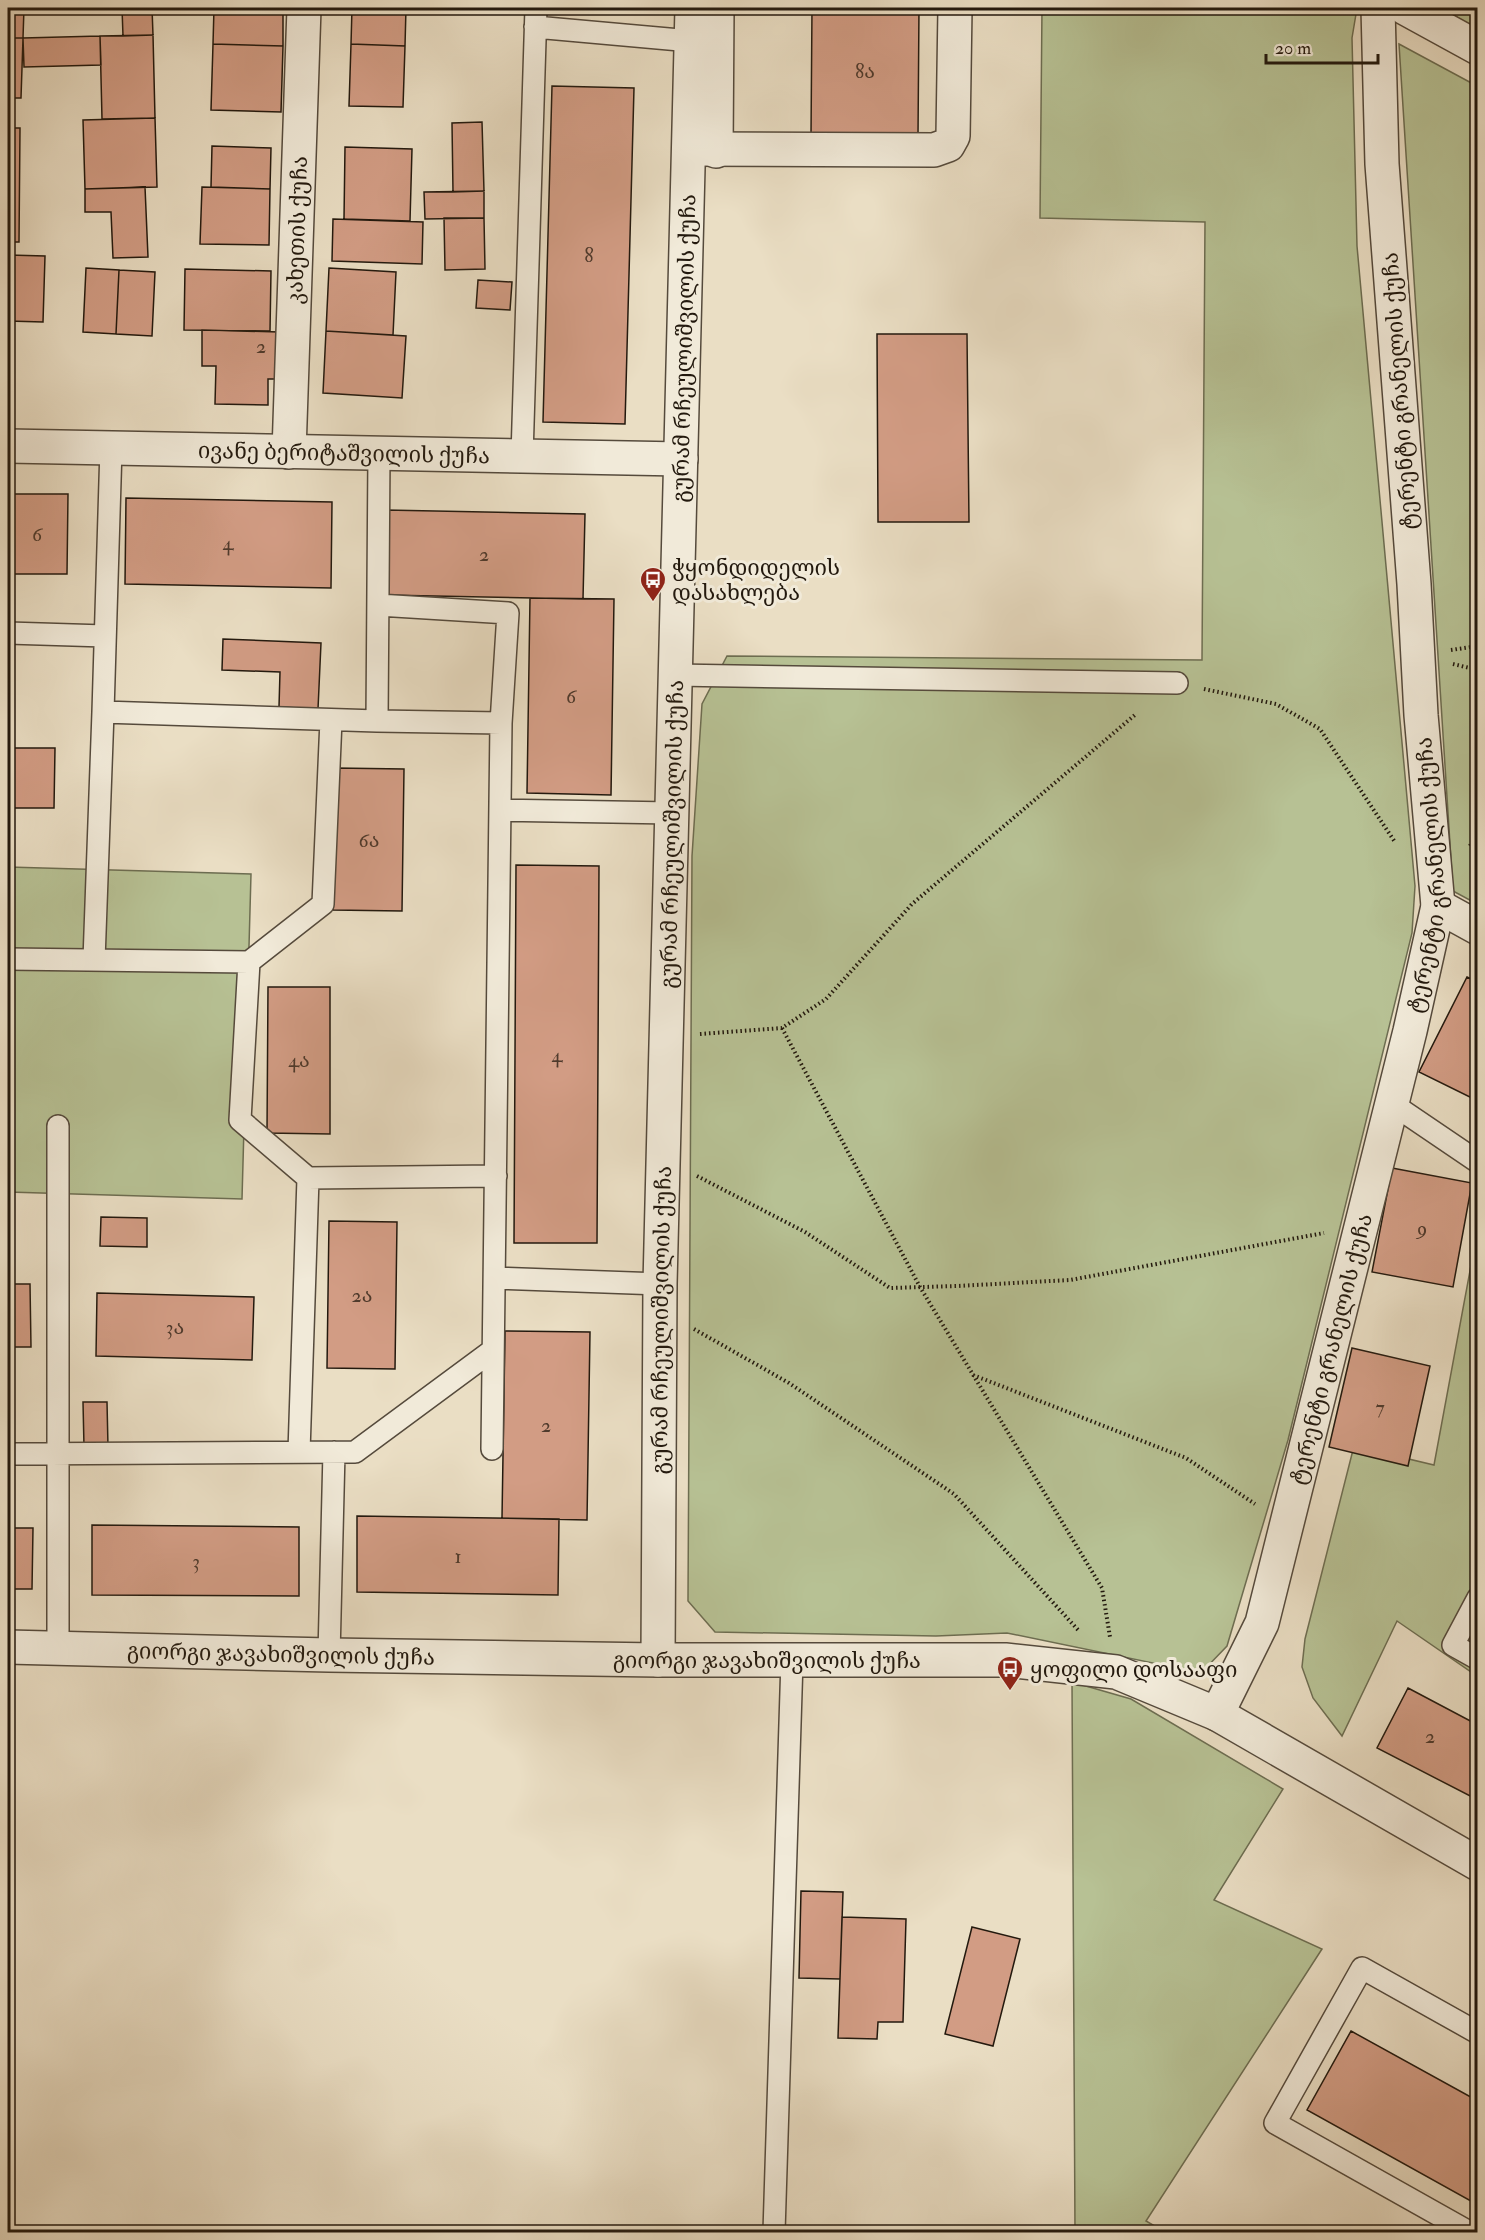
<svg xmlns="http://www.w3.org/2000/svg" width="1485" height="2240" font-family="'IM FELL Double Pica','Noto Serif Georgian',serif">
	<style>
		.green { fill: #b7c194; stroke: #6d6d51; stroke-width: 1.5 }
		.building { fill: #d29c84; stroke: #23190e; stroke-width: 1.5 }
		.lines { fill: none; stroke-linecap: round; stroke-linejoin: round }
		.service-casing { stroke: #554a3c; stroke-width: 24 }
		.minor-casing { stroke: #554a3c; stroke-width: 36 }
		.tertiary-casing { stroke: #554a3c; stroke-width: 36 }
		.path { stroke: #23190e; stroke-width: 4; stroke-dasharray: 1.5 3; stroke-linecap: butt }
		.service { stroke: #f1ead9; stroke-width: 21 }
		.minor { stroke: #f1ead9; stroke-width: 33 }
		.tertiary { stroke: #f1ead9; stroke-width: 33 }
		.labels { text-anchor: middle; stroke-width: 6; stroke-linejoin: round; paint-order: stroke }
		.number-label { font-size: 20px; fill: #4f3a2c }
		.street-label { font-size: 22px; fill: #23190e; stroke: #f1ead9 }
		.poi-label { font-size: 22px; fill: #23190e; stroke: #f1ead9; text-anchor: start }
	</style>
	<rect width="100%" height="100%" fill="#eadec4"/>
	<filter id="stains"><feTurbulence type="fractalNoise" baseFrequency=".00333" numOctaves="4"/><feColorMatrix values="0 0 0 0 .2 0 0 0 0 .09 0 0 0 0 .02 0 0 0 .5 -.17"/></filter>
	<radialGradient id="worn" r=".72"><stop offset=".6" stop-color="#630" stop-opacity="0"/><stop offset="1" stop-color="#630" stop-opacity=".3"/></radialGradient>
	<path class="green" d="M 1042,8 L 1357,8 L 1352,38 L 1357,246 L 1415,886 L 1412,933 L 1288,1440 L 1227,1646 L 1201,1673 L 1007,1633 L 936,1636 L 715,1632 L 688,1601 L 692,856 L 702,704 L 727,656 L 1202,660 L 1205,222 L 1040,218 Z
		M 1441,8 L 1477,8 L 1477,29 Z
		M 1399,44 L 1477,86 L 1477,904 L 1453,891 Z
		M 8,867 L 251,874 L 242,1199 L 8,1192 Z
		M 1477,1233 L 1477,1676 L 1397,1621 L 1342,1736 L 1313,1698 L 1302,1667 L 1305,1639 L 1354,1446 L 1434,1465 Z
		M 1072,1682 L 1131,1699 L 1283,1789 L 1214,1900 L 1322,1949 L 1146,2221 L 1165,2232 L 1075,2232 Z"/>
	<path class="building" d="M 8,8 L 24,8 L 23,38 L 8,38 Z
		M 122,8 L 152,8 L 153,35 L 123,36 Z
		M 214,8 L 283,8 L 283,46 L 213,44 Z
		M 352,8 L 406,8 L 405,46 L 351,44 Z
		M 812,8 L 919,8 L 918,136 L 811,135 Z
		M 153,35 L 155,118 L 102,119 L 100,36 Z
		M 100,36 L 101,65 L 24,67 L 23,38 Z
		M 8,38 L 23,38 L 21,98 L 8,98 Z
		M 213,44 L 283,46 L 281,112 L 211,110 Z
		M 351,44 L 405,46 L 403,107 L 349,106 Z
		M 552,86 L 634,88 L 625,424 L 543,422 Z
		M 155,118 L 157,187 L 85,189 L 83,120 Z
		M 482,122 L 484,191 L 453,192 L 452,123 Z
		M 8,128 L 20,128 L 19,242 L 8,242 Z
		M 212,146 L 271,148 L 270,189 L 211,187 Z
		M 345,147 L 412,149 L 410,221 L 344,219 Z
		M 145,187 L 148,257 L 113,258 L 111,212 L 85,212 L 85,189 Z
		M 202,187 L 270,189 L 269,245 L 200,244 Z
		M 484,191 L 484,218 L 425,219 L 424,192 Z
		M 444,218 L 484,218 L 485,269 L 445,270 Z
		M 333,219 L 423,222 L 422,264 L 332,261 Z
		M 8,255 L 45,256 L 43,322 L 8,321 Z
		M 86,268 L 119,270 L 116,334 L 83,332 Z
		M 329,268 L 396,272 L 393,335 L 326,331 Z
		M 185,269 L 271,271 L 270,331 L 184,330 Z
		M 119,270 L 155,272 L 152,336 L 116,334 Z
		M 478,280 L 512,282 L 510,310 L 476,308 Z
		M 8,321 L 10,321 L 8,390 Z
		M 202,330 L 279,332 L 279,379 L 268,379 L 268,405 L 215,404 L 216,366 L 202,366 Z
		M 326,331 L 406,336 L 402,398 L 323,393 Z
		M 877,334 L 967,334 L 969,522 L 878,522 Z
		M 8,494 L 68,494 L 67,574 L 8,574 Z
		M 126,498 L 332,502 L 331,588 L 125,584 Z
		M 385,510 L 585,514 L 583,599 L 384,595 Z
		M 530,598 L 614,599 L 611,795 L 527,793 Z
		M 223,639 L 321,643 L 318,709 L 279,707 L 280,672 L 222,670 Z
		M 8,748 L 55,748 L 54,808 L 8,808 Z
		M 335,768 L 404,769 L 402,911 L 333,910 Z
		M 516,865 L 599,866 L 597,1243 L 514,1243 Z
		M 1467,977 L 1478,982 L 1478,1101 L 1419,1072 Z
		M 268,987 L 330,987 L 330,1134 L 267,1133 Z
		M 1392,1168 L 1472,1183 L 1453,1287 L 1372,1272 Z
		M 101,1217 L 147,1218 L 147,1247 L 100,1246 Z
		M 329,1221 L 397,1222 L 395,1369 L 327,1368 Z
		M 8,1284 L 30,1284 L 31,1347 L 8,1347 Z
		M 97,1293 L 254,1297 L 252,1360 L 96,1356 Z
		M 505,1331 L 590,1332 L 587,1520 L 502,1518 Z
		M 1352,1348 L 1430,1366 L 1408,1466 L 1329,1447 Z
		M 83,1402 L 107,1402 L 108,1447 L 84,1447 Z
		M 357,1516 L 559,1519 L 558,1595 L 357,1592 Z
		M 92,1525 L 299,1527 L 299,1596 L 92,1595 Z
		M 8,1528 L 33,1528 L 32,1589 L 8,1589 Z
		M 1408,1688 L 1478,1725 L 1478,1800 L 1377,1748 Z
		M 801,1891 L 843,1892 L 840,1979 L 799,1978 Z
		M 842,1917 L 906,1919 L 903,2022 L 878,2022 L 877,2039 L 838,2038 Z
		M 972,1927 L 1020,1939 L 993,2046 L 945,2034 Z
		M 1351,2031 L 1478,2101 L 1478,2205 L 1307,2110 Z"/>
	<g class="lines">
		<defs>
			<path id="service" d="M 535,27 L 691,41
				M 111,448 L 103,712 L 377,721
				M 379,454 L 377,721 L 501,723 L 492,1449
				M 522,456 L 536,8
				M 378,605 L 508,613 L 501,723
				M 8,633 L 105,636
				M 675,675 L 1177,683
				M 500,810 L 672,813
				M 8,959 L 249,962 L 323,904 L 331,720
				M 94,960 L 103,712
				M 249,962 L 240,1120 L 308,1178 L 299,1452
				M 1391,1103 L 1478,1162
				M 308,1178 L 496,1176
				M 495,1278 L 660,1284
				M 8,1454 L 355,1452 L 493,1350
				M 1478,1598 L 1453,1645 L 1478,1659
				M 58,1649 L 58,1126
				M 329,1655 L 334,1452
				M 774,2232 L 792,1660
				M 1469,2232 L 1275,2123 L 1362,1968 L 1478,2033"/>
			<g id="minor">
				<path d="M 1405,8 L 1478,48"/>
				<path d="M 689,149 L 934,150 L 948,145 L 953,136 L 955,8"/>
				<path d="M 716,151 L 717,8"/>
				<path id="s1" d="M 8,446 L 681,459"/>
				<path id="s2" d="M 289,452 L 304,8"/>
				<path d="M 1438,906 L 1478,928"/>
				<path id="s3" d="M 1217,1714 L 1262,1623 L 1410,1031 L 1438,906 L 1421,715 L 1414,584 L 1382,164 L 1378,8"/>
			</g>
			<g id="tertiary">
				<path id="s4" d="M 8,1647 L 329,1655 L 658,1660 L 1005,1660 L 1116,1672 L 1217,1714 L 1478,1864"/>
				<path id="s5" d="M 658,1660 L 660,1284 L 692,8"/>
			</g>
		</defs>
		<use href="#service" class="service-casing"/>
		<use href="#minor" class="minor-casing"/>
		<use href="#tertiary" class="tertiary-casing"/>
		<path class="path" d="M 1451,650 L 1478,646
			M 1453,664 L 1478,670
			M 1204,689 L 1276,704 L 1320,729 L 1395,842
			M 1470,846 L 1478,830
			M 782,1028 L 920,1287 L 1102,1588 L 1110,1637
			M 700,1034 L 782,1028 L 826,999 L 912,904 L 1136,714
			M 697,1176 L 805,1232 L 890,1288 L 957,1286 L 1070,1280 L 1324,1233
			M 694,1329 L 789,1383 L 954,1494 L 1079,1631
			M 973,1375 L 1186,1458 L 1255,1504"/>
		<use href="#service" class="service"/>
		<use href="#minor" class="minor"/>
		<use href="#tertiary" class="tertiary"/>
	</g>
	<defs>
		<symbol id="bus-pin" viewBox="-11 -11 22 30"><path d="M0 17L-7.5 6A9.5 9.5 0 1 1 7.5 6Z" fill="#8f2418" stroke="#f1ead9"/><path d="M-5-6H5V4H4V6H2V4H-2V6H-4V4H-5ZM-3.5-4V0h7V-4ZM-3.5 1.2v1.5H-2V1.2ZM2 1.2v1.5H3.5V1.2Z" fill="#fff"/></symbol>
	</defs>
	<g fill-rule="evenodd">
		<use href="#bus-pin" x="638" y="565" width="30" height="40"/>
		<use href="#bus-pin" x="995" y="1654" width="30" height="40"/>
	</g>
	<g class="labels">
		<g class="number-label">
			<text x="865" y="78">8ა</text>
			<text x="589" y="262">8</text>
			<text x="261" y="353">2</text>
			<text x="37" y="541">6</text>
			<text x="228" y="550">4</text>
			<text x="484" y="561">2</text>
			<text x="571" y="703">6</text>
			<text x="369" y="847">6ა</text>
			<text x="557" y="1062">4</text>
			<text x="299" y="1067">4ა</text>
			<text x="1422" y="1235">9</text>
			<text x="362" y="1302">2ა</text>
			<text x="175" y="1334">3ა</text>
			<text x="1380" y="1414">7</text>
			<text x="546" y="1432">2</text>
			<text x="458" y="1563">1</text>
			<text x="196" y="1568">3</text>
			<text x="1430" y="1743">2</text>
		</g>
		<g class="street-label">
			<text dy="8" stroke="none"><textPath href="#s2" startOffset="222">კახეთის ქუჩა</textPath></text>
			<text dy="8" stroke="none"><textPath href="#s5" startOffset="1312">გურამ რჩეულიშვილის ქუჩა</textPath></text>
			<text transform="translate(1399 391) rotate(-94)" y="8">ტერენტი გრანელის ქუჩა</text>
			<text dy="8" stroke="none"><textPath href="#s1" startOffset="336">ივანე ბერიტაშვილის ქუჩა</textPath></text>
			<text dy="8" stroke="none"><textPath href="#s5" startOffset="826">გურამ რჩეულიშვილის ქუჩა</textPath></text>
			<text dy="8" stroke="none"><textPath href="#s3" startOffset="870">ტერენტი გრანელის ქუჩა</textPath></text>
			<text dy="8" stroke="none"><textPath href="#s5" startOffset="340">გურამ რჩეულიშვილის ქუჩა</textPath></text>
			<text dy="8" stroke="none"><textPath href="#s3" startOffset="384">ტერენტი გრანელის ქუჩა</textPath></text>
			<text dy="8" stroke="none"><textPath href="#s4" startOffset="273">გიორგი ჯავახიშვილის ქუჩა</textPath></text>
			<text dy="8" stroke="none"><textPath href="#s4" startOffset="759">გიორგი ჯავახიშვილის ქუჩა</textPath></text>
		</g>
		<g class="poi-label">
			<text x="672" y="575">ჭყონდიდელის<tspan x="672" dy="25">დასახლება</tspan></text>
			<text x="1030" y="1677">ყოფილი დოსააფი</text>
		</g>
	</g>
	<rect width="1485" height="2240" fill="none" stroke="#eadec4" stroke-width="30"/>
	<rect x="9" y="9" width="1467" height="2222" fill="none" stroke="#23190e" stroke-width="3"/>
	<rect x="15" y="15" width="1455" height="2210" fill="none" stroke="#23190e" stroke-width="1.5"/>
	<path d="M1266 54v9h112v-9" fill="none" stroke="#23190e" stroke-width="3"/>
	<text x="1275" y="54" font-size="18" fill="#23190e" stroke="#f1ead9" stroke-width="4.5" paint-order="stroke">20 m</text>
	<rect width="100%" height="100%" filter="url(#stains)"/>
	<rect width="100%" height="100%" fill="url(#worn)"/>
</svg>
